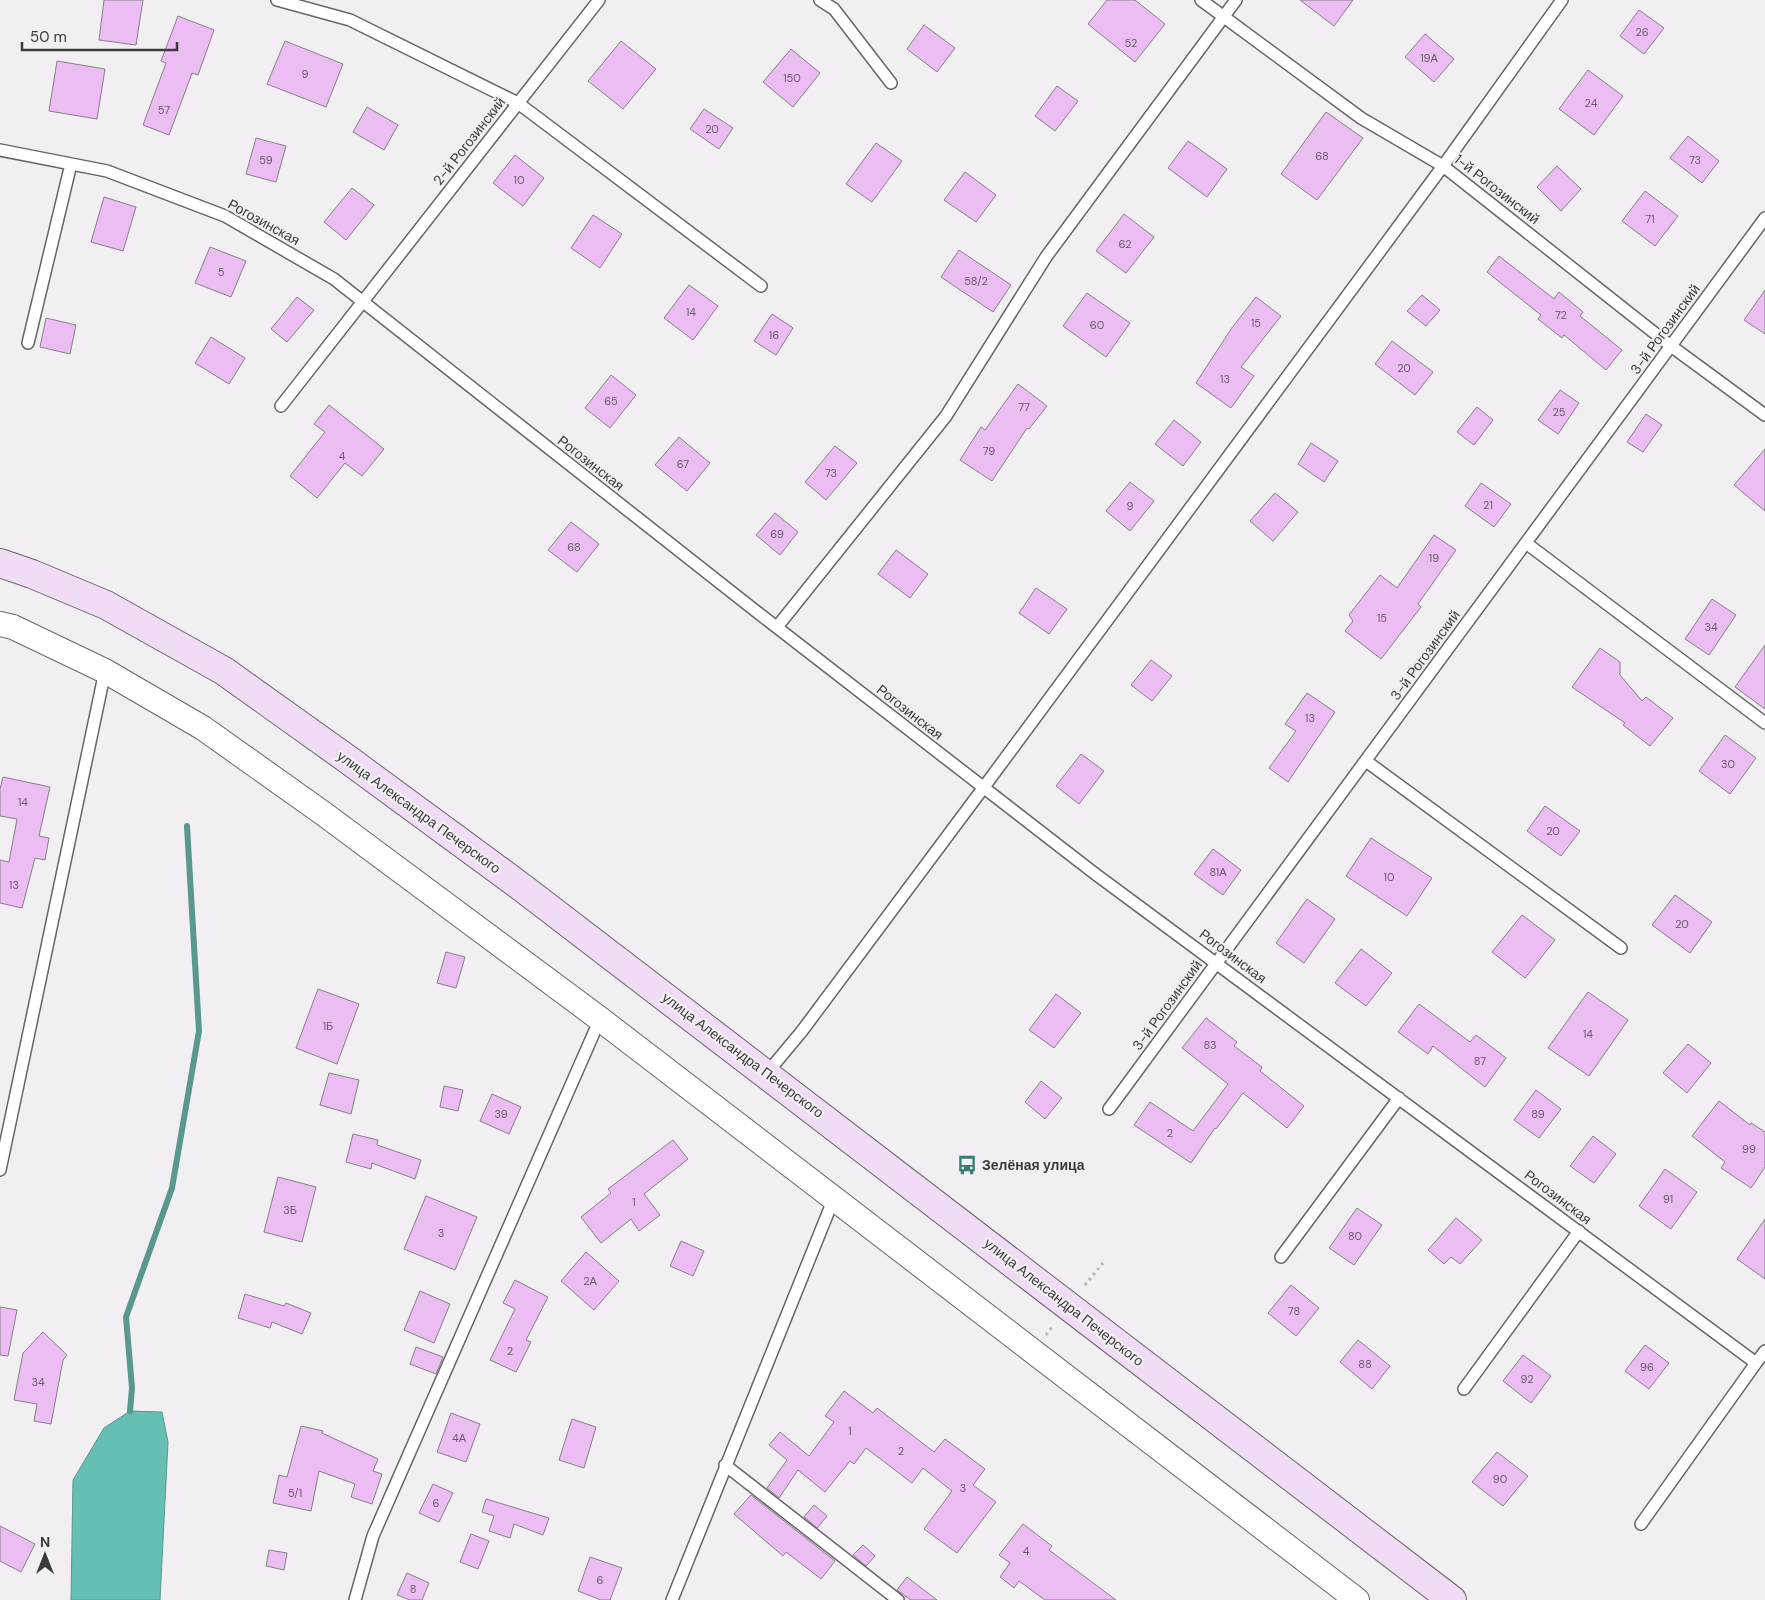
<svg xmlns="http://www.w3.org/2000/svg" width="1765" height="1600" font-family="'DM Sans',sans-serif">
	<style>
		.water { fill: #65bfb2; stroke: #59978f }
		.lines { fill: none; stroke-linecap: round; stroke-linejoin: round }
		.stream { stroke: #59978f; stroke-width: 6 }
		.building { fill: #ecbdf3; stroke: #848185 }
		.lane-casing { stroke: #686568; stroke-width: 14 }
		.street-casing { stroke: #686568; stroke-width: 26 }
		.secondary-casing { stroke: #686568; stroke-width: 30 }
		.path { stroke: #bab7ba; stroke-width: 3; stroke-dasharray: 2.5 4; stroke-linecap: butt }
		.lane { stroke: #fff; stroke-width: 11 }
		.street { stroke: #fff; stroke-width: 24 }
		.secondary { stroke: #f0dcf4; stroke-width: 28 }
		.labels { text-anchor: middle; stroke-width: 4.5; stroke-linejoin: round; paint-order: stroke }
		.number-label { font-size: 11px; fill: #685b6a }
		.street-label { font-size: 14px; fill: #3c3a3c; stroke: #f2eff2 }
		.poi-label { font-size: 14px; font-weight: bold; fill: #3c3a3c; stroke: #f2eff2; text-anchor: start }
	</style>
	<rect width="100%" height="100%" fill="#f2eff2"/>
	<path class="water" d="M 130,1411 L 162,1412 L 168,1442 L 160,1600 L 71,1600 L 73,1480 L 104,1428 Z"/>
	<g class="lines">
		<path class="stream" d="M 130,1411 L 132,1388 L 126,1317 L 172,1188 L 199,1031 L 187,826"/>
	</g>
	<path class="building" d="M 104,0 L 143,0 L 136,45 L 99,40 Z
		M 1107,0 L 1135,0 L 1165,24 L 1135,62 L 1088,24 Z
		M 1300,0 L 1353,0 L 1334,26 Z
		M 1639,10 L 1664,28 L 1644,54 L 1620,36 Z
		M 178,16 L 214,30 L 198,75 L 192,73 L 169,135 L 143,125 L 166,63 L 161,61 Z
		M 924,25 L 955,48 L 937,72 L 907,49 Z
		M 1425,34 L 1454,59 L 1434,82 L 1405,57 Z
		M 285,41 L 343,64 L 326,107 L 267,84 Z
		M 621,41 L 656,69 L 623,109 L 588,81 Z
		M 791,49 L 820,73 L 793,107 L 763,82 Z
		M 57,61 L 105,69 L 97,119 L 49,111 Z
		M 1588,70 L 1623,96 L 1594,135 L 1559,109 Z
		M 1057,86 L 1078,101 L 1055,131 L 1035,116 Z
		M 367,107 L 398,125 L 384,150 L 353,132 Z
		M 704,109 L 733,128 L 719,149 L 690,129 Z
		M 1326,112 L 1363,138 L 1317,200 L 1281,174 Z
		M 1688,136 L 1719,161 L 1702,183 L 1670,158 Z
		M 256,138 L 286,146 L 276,182 L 246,174 Z
		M 1188,141 L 1227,169 L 1207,197 L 1168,168 Z
		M 876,143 L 902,161 L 872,202 L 846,184 Z
		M 515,155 L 544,178 L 523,206 L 493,183 Z
		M 1557,166 L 1581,189 L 1561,211 L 1537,187 Z
		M 965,172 L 996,195 L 976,222 L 944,200 Z
		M 352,188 L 374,205 L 346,240 L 324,222 Z
		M 1645,191 L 1678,216 L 1655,246 L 1622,221 Z
		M 104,197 L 136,207 L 123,251 L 91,242 Z
		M 1124,214 L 1154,237 L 1126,273 L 1096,251 Z
		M 593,215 L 622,234 L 600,268 L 571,248 Z
		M 210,247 L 246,261 L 231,297 L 195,283 Z
		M 959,250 L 1011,285 L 993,312 L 941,277 Z
		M 1499,256 L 1554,299 L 1559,292 L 1583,312 L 1580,316 L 1622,350 L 1606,370 L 1564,335 L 1562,338 L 1538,319 L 1541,315 L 1487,272 Z
		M 689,285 L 718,306 L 693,340 L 664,318 Z
		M 1765,290 L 1765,334 L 1744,320 Z
		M 1087,293 L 1130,323 L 1106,357 L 1063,326 Z
		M 1422,295 L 1440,310 L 1426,326 L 1407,311 Z
		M 297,297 L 314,310 L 287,342 L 271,329 Z
		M 1256,297 L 1281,316 L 1241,367 L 1254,376 L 1231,408 L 1196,383 L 1231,329 Z
		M 772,314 L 793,328 L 776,355 L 754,341 Z
		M 46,318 L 76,325 L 70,354 L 40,347 Z
		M 211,337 L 245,358 L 229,384 L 195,363 Z
		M 1392,341 L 1433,372 L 1415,395 L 1375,364 Z
		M 611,375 L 636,395 L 610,428 L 585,408 Z
		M 1018,384 L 1047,406 L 1029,429 L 1027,428 L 992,481 L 960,460 L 981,427 L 985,430 Z
		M 1560,390 L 1579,403 L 1558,434 L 1538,420 Z
		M 329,405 L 384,449 L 362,476 L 345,463 L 317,498 L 290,476 L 325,432 L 314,424 Z
		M 1477,407 L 1493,420 L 1474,445 L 1457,432 Z
		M 1646,414 L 1662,425 L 1643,452 L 1627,442 Z
		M 1174,420 L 1201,442 L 1183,466 L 1155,444 Z
		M 679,437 L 710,463 L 687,491 L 655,465 Z
		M 1311,443 L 1338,461 L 1324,482 L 1298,464 Z
		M 835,446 L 857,463 L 826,500 L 805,482 Z
		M 1765,449 L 1765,511 L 1734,485 Z
		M 1130,482 L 1154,501 L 1130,531 L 1106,511 Z
		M 1481,483 L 1511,504 L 1494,527 L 1465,506 Z
		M 1275,493 L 1298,512 L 1273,541 L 1250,521 Z
		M 775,513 L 798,532 L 780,555 L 756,535 Z
		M 571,522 L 599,544 L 577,572 L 548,550 Z
		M 1434,535 L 1456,550 L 1418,604 L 1421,607 L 1381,659 L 1345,631 L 1353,621 L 1349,615 L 1380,575 L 1397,588 Z
		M 896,550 L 928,574 L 910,598 L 878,574 Z
		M 1036,588 L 1067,609 L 1049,634 L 1019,613 Z
		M 1712,599 L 1736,615 L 1709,655 L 1685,639 Z
		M 1765,645 L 1765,709 L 1735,687 Z
		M 1600,648 L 1620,662 L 1620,675 L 1642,701 L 1646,697 L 1673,718 L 1650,746 L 1623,725 L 1625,723 L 1572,687 Z
		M 1151,660 L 1172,676 L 1152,701 L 1131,685 Z
		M 1307,693 L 1335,712 L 1288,782 L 1269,768 L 1296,731 L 1285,724 Z
		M 1725,735 L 1756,758 L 1730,794 L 1699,771 Z
		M 1081,754 L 1104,771 L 1079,804 L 1056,786 Z
		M 3,777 L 50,787 L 39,836 L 49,838 L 45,860 L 35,858 L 22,908 L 0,903 L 0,860 L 9,862 L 17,819 L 0,816 L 0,789 Z
		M 1545,806 L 1580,831 L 1561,856 L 1527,831 Z
		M 1371,838 L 1432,878 L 1407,916 L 1346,876 Z
		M 1213,849 L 1241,870 L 1223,895 L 1194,874 Z
		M 1675,895 L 1712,922 L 1690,953 L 1652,925 Z
		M 1307,899 L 1335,919 L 1304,963 L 1276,943 Z
		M 1522,915 L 1555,940 L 1525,978 L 1492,952 Z
		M 1361,949 L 1392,973 L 1366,1006 L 1335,983 Z
		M 446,952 L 465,957 L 456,988 L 437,983 Z
		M 318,989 L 359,1004 L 337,1064 L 296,1048 Z
		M 1588,992 L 1628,1020 L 1589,1076 L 1548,1048 Z
		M 1056,994 L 1081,1013 L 1054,1048 L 1029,1030 Z
		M 1419,1004 L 1470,1042 L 1476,1035 L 1506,1058 L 1485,1087 L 1433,1046 L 1428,1054 L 1398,1032 Z
		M 1206,1018 L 1237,1042 L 1234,1046 L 1262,1067 L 1260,1071 L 1304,1106 L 1287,1128 L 1243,1093 L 1216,1129 L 1215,1128 L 1191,1163 L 1134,1125 L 1150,1102 L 1193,1131 L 1228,1084 L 1182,1048 Z
		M 1688,1044 L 1711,1063 L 1687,1093 L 1663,1073 Z
		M 329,1073 L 359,1080 L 351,1114 L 320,1105 Z
		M 1041,1081 L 1062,1098 L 1045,1119 L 1025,1102 Z
		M 444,1086 L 463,1090 L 458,1111 L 440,1107 Z
		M 1536,1090 L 1561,1109 L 1539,1138 L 1514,1120 Z
		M 492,1094 L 521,1107 L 509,1134 L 480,1121 Z
		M 1719,1101 L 1750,1125 L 1751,1123 L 1765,1132 L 1765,1167 L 1751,1188 L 1721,1168 L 1725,1162 L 1692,1136 Z
		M 353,1134 L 378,1140 L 377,1145 L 421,1160 L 415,1179 L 372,1163 L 371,1169 L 346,1162 Z
		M 1593,1136 L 1616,1154 L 1594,1183 L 1570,1166 Z
		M 673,1140 L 688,1159 L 644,1194 L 660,1215 L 639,1231 L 631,1219 L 601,1243 L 581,1217 L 611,1193 L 608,1189 Z
		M 1665,1169 L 1697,1192 L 1671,1229 L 1639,1206 Z
		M 278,1177 L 316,1187 L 302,1242 L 264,1232 Z
		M 426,1196 L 477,1217 L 455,1270 L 404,1249 Z
		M 1357,1208 L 1382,1225 L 1354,1265 L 1329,1248 Z
		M 1456,1218 L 1482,1240 L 1460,1264 L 1451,1257 L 1444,1264 L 1428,1250 Z
		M 1765,1219 L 1765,1279 L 1737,1259 Z
		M 681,1241 L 704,1251 L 693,1276 L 670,1266 Z
		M 586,1252 L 619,1281 L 594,1310 L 561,1281 Z
		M 515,1280 L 548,1297 L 526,1340 L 531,1342 L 516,1372 L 490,1360 L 515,1309 L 503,1303 Z
		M 1291,1285 L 1319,1308 L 1296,1336 L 1268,1313 Z
		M 420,1291 L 450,1304 L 434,1343 L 404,1330 Z
		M 245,1294 L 284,1306 L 286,1303 L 311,1313 L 302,1334 L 272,1322 L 270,1328 L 238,1318 Z
		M 0,1307 L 17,1310 L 8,1356 L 0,1355 Z
		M 43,1332 L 67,1355 L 63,1360 L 51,1424 L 34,1421 L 37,1404 L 14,1400 L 23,1353 Z
		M 1358,1340 L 1390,1366 L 1372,1389 L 1340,1362 Z
		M 1645,1345 L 1669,1363 L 1649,1389 L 1625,1371 Z
		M 416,1347 L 443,1357 L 436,1374 L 410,1364 Z
		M 1523,1355 L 1551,1376 L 1531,1403 L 1503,1381 Z
		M 844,1391 L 873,1413 L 877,1408 L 934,1452 L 945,1439 L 985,1469 L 973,1485 L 996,1502 L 957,1553 L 924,1529 L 952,1491 L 923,1468 L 912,1483 L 866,1448 L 854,1464 L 850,1461 L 825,1492 L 798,1470 L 779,1498 L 767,1488 L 787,1460 L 769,1445 L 780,1432 L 809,1456 L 834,1422 L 825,1416 Z
		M 451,1413 L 480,1424 L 466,1462 L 437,1452 Z
		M 572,1419 L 596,1427 L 584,1468 L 559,1460 Z
		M 301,1426 L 323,1431 L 322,1433 L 378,1459 L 373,1471 L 382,1474 L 372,1504 L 351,1497 L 355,1484 L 319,1471 L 311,1511 L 273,1503 L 279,1475 L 287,1477 Z
		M 1497,1452 L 1528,1476 L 1503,1506 L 1472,1482 Z
		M 433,1484 L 453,1493 L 439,1522 L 419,1513 Z
		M 751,1495 L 835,1561 L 821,1579 L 786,1552 L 783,1556 L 734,1514 Z
		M 486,1499 L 549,1518 L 543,1535 L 514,1524 L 510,1538 L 489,1531 L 494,1516 L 482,1512 Z
		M 814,1505 L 827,1516 L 817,1528 L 804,1517 Z
		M 1023,1524 L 1052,1546 L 1049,1550 L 1116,1600 L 1045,1600 L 1019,1581 L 1014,1588 L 1000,1577 L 1010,1563 L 999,1555 Z
		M 0,1526 L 35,1544 L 21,1572 L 0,1561 Z
		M 471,1534 L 489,1541 L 478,1569 L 460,1562 Z
		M 863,1545 L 875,1556 L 866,1566 L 853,1555 Z
		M 269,1550 L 287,1553 L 284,1570 L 266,1566 Z
		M 590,1557 L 622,1568 L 610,1600 L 601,1600 L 578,1591 Z
		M 407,1573 L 429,1583 L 422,1600 L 410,1600 L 397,1595 Z
		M 907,1577 L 937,1600 L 911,1600 L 897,1590 Z"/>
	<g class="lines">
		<defs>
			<path id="lane" d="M 277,0 L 350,20 L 518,103 L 761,286
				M 820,0 L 834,9 L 891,83
				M 1201,0 L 1361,118 L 1443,166 L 1671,346 L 1765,415
				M 0,150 L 107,171 L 225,216 L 334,279 L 757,612 L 1094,873 L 1756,1363 L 1765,1351
				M 28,343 L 71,164
				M 281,406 L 599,0
				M 1526,543 L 1765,723
				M 777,627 L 946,416 L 1046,257 L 1236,0
				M 1366,761 L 1621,948
				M 767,1073 L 802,1031 L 984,787 L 1443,166 L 1562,0
				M 1109,1109 L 1765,218
				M 0,1170 L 105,671
				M 1281,1257 L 1399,1098
				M 1464,1389 L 1579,1231
				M 725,1465 L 898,1600
				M 1641,1524 L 1756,1363
				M 355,1600 L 373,1536 L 600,1019
				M 672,1600 L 834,1198"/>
			<path id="street" d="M 0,624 L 13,627 L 105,671 L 203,728 L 324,814 L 600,1019 L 1357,1600"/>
			<path id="secondary" d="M 0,563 L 32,574 L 106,605 L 224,671 L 350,761 L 520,886 L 1452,1600"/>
		</defs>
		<use href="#lane" class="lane-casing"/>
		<use href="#street" class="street-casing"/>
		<use href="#secondary" class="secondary-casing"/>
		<path class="path" d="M 1085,1285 L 1103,1263
			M 1046,1335 L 1053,1326"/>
		<use href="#lane" class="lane"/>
		<use href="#street" class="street"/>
		<use href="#secondary" class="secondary"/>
	</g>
	<defs>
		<symbol id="bus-bare" viewBox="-9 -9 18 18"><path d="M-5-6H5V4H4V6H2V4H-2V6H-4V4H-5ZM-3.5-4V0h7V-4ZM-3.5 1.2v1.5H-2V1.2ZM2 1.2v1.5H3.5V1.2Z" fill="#377c73" stroke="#f2eff2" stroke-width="2.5" paint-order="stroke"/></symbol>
	</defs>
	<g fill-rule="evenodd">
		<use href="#bus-bare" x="953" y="1151" width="28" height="28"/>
	</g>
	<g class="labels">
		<g class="number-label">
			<text x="1642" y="36">26</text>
			<text x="1131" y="47">52</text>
			<text x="1429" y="62">19А</text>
			<text x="305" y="78">9</text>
			<text x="792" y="82">150</text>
			<text x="1591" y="107">24</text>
			<text x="164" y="114">57</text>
			<text x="712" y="133">20</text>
			<text x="1322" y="160">68</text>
			<text x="266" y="164">59</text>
			<text x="1695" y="164">73</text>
			<text x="519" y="184">10</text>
			<text x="1650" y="223">71</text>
			<text x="1125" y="248">62</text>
			<text x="221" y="276">5</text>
			<text x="976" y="285">58/2</text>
			<text x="691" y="316">14</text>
			<text x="1561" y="319">72</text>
			<text x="1256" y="327">15</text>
			<text x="1097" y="329">60</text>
			<text x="774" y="339">16</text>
			<text x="1404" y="372">20</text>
			<text x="1225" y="383">13</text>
			<text x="611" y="405">65</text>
			<text x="1024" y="411">77</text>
			<text x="1559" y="416">25</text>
			<text x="989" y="455">79</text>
			<text x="342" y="460">4</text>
			<text x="683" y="468">67</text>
			<text x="831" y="477">73</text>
			<text x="1488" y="509">21</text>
			<text x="1130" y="510">9</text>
			<text x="777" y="538">69</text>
			<text x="574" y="551">68</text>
			<text x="1434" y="562">19</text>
			<text x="1382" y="622">15</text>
			<text x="1711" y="631">34</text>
			<text x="1310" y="722">13</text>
			<text x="1728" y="768">30</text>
			<text x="23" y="806">14</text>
			<text x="1553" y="835">20</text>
			<text x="1218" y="876">81А</text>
			<text x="1389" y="881">10</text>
			<text x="14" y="889">13</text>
			<text x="1682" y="928">20</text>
			<text x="328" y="1030">1Б</text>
			<text x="1588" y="1038">14</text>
			<text x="1210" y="1049">83</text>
			<text x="1480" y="1065">87</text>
			<text x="501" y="1118">39</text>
			<text x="1538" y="1118">89</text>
			<text x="1170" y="1137">2</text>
			<text x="1749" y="1153">99</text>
			<text x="1668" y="1203">91</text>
			<text x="634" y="1206">1</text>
			<text x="290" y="1214">3Б</text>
			<text x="441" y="1237">3</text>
			<text x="1355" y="1240">80</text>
			<text x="590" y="1285">2А</text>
			<text x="1294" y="1315">78</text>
			<text x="510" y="1355">2</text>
			<text x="1365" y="1368">88</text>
			<text x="1647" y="1371">96</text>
			<text x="1527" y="1383">92</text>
			<text x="38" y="1386">34</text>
			<text x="850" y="1435">1</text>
			<text x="459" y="1442">4А</text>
			<text x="901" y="1455">2</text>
			<text x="1500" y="1483">90</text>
			<text x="963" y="1492">3</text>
			<text x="295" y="1497">5/1</text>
			<text x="436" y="1507">6</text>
			<text x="1026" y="1555">4</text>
			<text x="600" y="1584">6</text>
			<text x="413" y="1593">8</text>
		</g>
		<g class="street-label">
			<text transform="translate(469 141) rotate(-52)" y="5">2-й Рогозинский</text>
			<text transform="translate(1497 189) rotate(38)" y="5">1-й Рогозинский</text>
			<text transform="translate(264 222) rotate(29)" y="5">Рогозинская</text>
			<text transform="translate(1665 329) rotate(-54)" y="5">3-й Рогозинский</text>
			<text transform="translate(591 463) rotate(38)" y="5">Рогозинская</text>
			<text transform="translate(1425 655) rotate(-54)" y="5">3-й Рогозинский</text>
			<text transform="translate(910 712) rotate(38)" y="5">Рогозинская</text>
			<text transform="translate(419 812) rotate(36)" y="5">улица Александра Печерского</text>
			<text transform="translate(1233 956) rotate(37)" y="5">Рогозинская</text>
			<text transform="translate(1167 1005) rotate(-54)" y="5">3-й Рогозинский</text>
			<text transform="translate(743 1055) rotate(37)" y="5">улица Александра Печерского</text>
			<text transform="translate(1558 1197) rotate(37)" y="5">Рогозинская</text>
			<text transform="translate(1064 1302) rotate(38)" y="5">улица Александра Печерского</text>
		</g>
		<g class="poi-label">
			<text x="982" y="1170">Зелёная улица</text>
		</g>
	</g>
	<g transform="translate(45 1555)" stroke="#f2eff2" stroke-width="4" paint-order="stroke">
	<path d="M0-4L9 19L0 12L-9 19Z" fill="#3c3a3c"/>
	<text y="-8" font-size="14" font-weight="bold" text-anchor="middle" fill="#3c3a3c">N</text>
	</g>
	<path d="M22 42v8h155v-8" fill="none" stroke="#3c3a3c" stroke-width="2.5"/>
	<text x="30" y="42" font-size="15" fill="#3c3a3c" stroke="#f2eff2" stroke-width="4" paint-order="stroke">50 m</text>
</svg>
